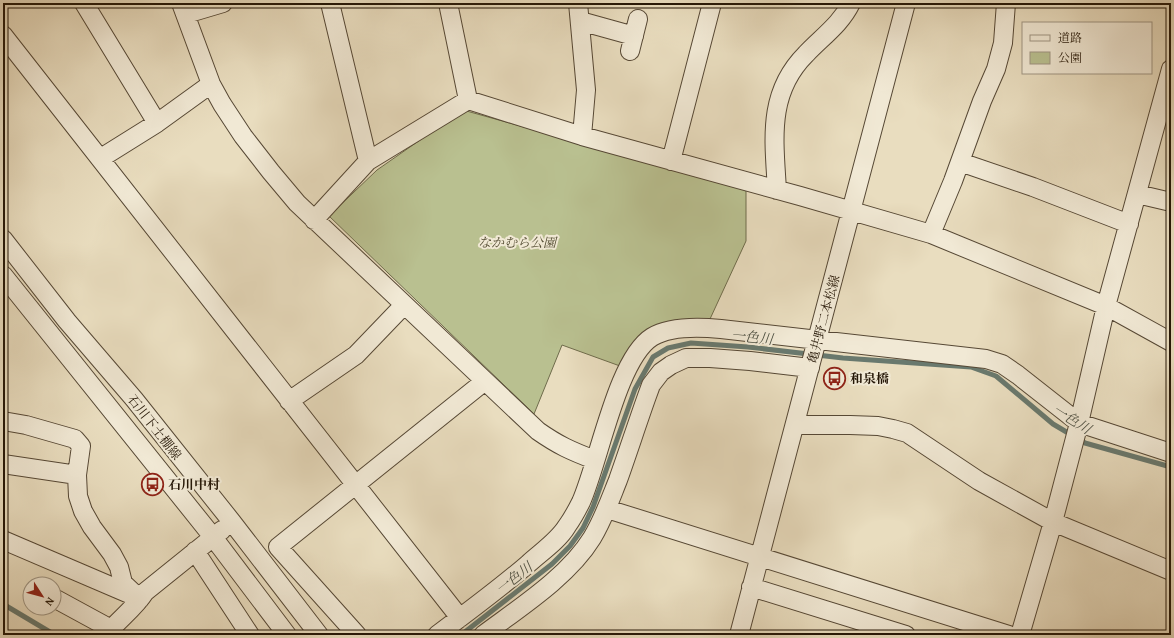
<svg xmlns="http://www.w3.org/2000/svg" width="1174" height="638" font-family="'Gentium Book Plus','Noto Serif JP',serif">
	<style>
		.green { fill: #b9c090; stroke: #6f6c4c }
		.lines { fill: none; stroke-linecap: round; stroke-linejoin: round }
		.stream { stroke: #69796e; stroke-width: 5 }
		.minor-casing { stroke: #564835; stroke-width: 20 }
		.minor { stroke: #f1e9d5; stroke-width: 18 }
		.labels { text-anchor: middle; stroke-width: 4; stroke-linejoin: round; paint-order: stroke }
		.park-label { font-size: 13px; font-style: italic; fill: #514a30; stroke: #f1e9d5 }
		.street-label { font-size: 13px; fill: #251707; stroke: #f1e9d5 }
		.poi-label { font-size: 13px; font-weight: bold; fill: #251707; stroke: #f1e9d5; text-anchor: start }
		.water-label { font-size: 14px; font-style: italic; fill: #4d5043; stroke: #f1e9d5 }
	</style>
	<rect width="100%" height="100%" fill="#e9ddbf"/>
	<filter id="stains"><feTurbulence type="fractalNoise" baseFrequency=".005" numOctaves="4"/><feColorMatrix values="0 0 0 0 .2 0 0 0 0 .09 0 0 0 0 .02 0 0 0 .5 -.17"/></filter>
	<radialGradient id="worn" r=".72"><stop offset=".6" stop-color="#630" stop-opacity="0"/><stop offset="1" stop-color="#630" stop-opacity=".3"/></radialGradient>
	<path class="green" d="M 463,110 L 746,189 L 746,241 L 710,319 L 659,325 L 620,366 L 562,345 L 534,414 L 329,216 L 377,170 Z"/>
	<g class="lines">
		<path class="stream" d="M 3,604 L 55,635
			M 461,635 L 552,564 L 570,546 L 583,528 L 593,507 L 635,389 L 653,357 L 668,348 L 691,343 L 748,347 L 843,358 L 971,367 L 996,376 L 1053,424 L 1085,443 L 1171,467"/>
		<defs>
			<path id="minor" d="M 84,3 L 157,123
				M 181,3 L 211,84 L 222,104 L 243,136 L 271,172 L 297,203 L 538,431 C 558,445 571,451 595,460
				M 330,3 L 368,161
				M 448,3 L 468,100
				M 578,3 L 586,90 L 582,136
				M 186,14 L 223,3
				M 580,21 L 634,36
				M 3,35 L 460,618
				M 630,51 L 638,19
				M 101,158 L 157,123 L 211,84
				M 671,161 L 712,3
				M 960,162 L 1033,187 L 1129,224
				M 777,190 C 774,139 767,93 806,54 C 822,37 841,24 851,3
				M 1137,194 L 1171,202
				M 314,220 L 368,161 L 468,100 L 582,136 L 800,196 L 931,234 L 1106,306 L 1171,342
				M 931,234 L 953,181 L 982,101 L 996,69 L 1003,43 L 1006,3
				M 3,239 L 67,321 L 134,399 L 232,522 L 319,635
				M 3,275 L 213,537 L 287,635
				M 289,401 L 356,355 L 404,305
				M 3,421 L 26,425 L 75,439 L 81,446 L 77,475 L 78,496 L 83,511 L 92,527 L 112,554 L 119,567 L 123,583 L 140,599
				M 795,425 L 850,425 L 878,426 L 893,429 L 907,433 L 979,481 L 1053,522 L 1171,571
				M 3,464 L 77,475
				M 607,509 L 1009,635
				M 3,540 L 134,596
				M 195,551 L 250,635
				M 751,587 L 906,635
				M 54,598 L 111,629
				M 106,635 C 118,620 135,608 145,592 L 222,530
				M 357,635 L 278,547 L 485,381
				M 437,635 C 468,612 499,589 528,564 C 541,552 558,541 567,526 C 572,519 577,510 581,502 C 599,462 617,359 652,337 C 670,326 701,327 721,329 L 986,359 L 1002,364 L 1018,375 L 1079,423 L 1171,453
				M 483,635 C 519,608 568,577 592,538 C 603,520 610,500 618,480 C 628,452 637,424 647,396 L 651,385 L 661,372 L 671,365 L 686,358 L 710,358 L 750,361 L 810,368
				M 739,635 L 906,3
				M 1020,635 L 1053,522 L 1079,423 L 1106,306 L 1171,69"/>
		</defs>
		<use href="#minor" class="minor-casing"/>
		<use href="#minor" class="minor"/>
	</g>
	<defs>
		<symbol id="bus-ring" viewBox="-11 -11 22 22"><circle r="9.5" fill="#f1e9d5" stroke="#8f2418" stroke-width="1.5"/><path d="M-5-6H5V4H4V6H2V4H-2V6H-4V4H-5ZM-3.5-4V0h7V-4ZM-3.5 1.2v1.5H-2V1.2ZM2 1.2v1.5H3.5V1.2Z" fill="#8f2418"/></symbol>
	</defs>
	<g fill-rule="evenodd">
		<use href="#bus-ring" x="822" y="366" width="25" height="25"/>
		<use href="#bus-ring" x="140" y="472" width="25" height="25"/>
	</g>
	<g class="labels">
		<g class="park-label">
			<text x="517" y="247">なかむら公園</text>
		</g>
		<g class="street-label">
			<text transform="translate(823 319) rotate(-75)" y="5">亀井野二本松線</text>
			<text transform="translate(155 427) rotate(52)" y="5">石川下土棚線</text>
		</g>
		<g class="poi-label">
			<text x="850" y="383">和泉橋</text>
			<text x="168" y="489">石川中村</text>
		</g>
		<g class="water-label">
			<text transform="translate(752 337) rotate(6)" y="5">一色川</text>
			<text transform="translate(1072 419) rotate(32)" y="5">一色川</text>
			<text transform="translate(514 578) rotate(-38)" y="5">一色川</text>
		</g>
	</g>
	<rect width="1174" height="638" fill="none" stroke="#e9ddbf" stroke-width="16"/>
	<rect x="4" y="4" width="1166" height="630" fill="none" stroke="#251707" stroke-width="2"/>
	<rect x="8" y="8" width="1158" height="622" fill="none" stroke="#251707"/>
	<rect x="1022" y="22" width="130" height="52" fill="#f1e9d5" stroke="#9f9583"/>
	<rect x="1030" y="35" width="20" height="6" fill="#f1e9d5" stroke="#9f9583"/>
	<text x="1058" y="42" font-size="12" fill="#251707">道路</text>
	<rect x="1030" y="52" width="20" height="12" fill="#b9c090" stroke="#9f9583"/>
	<text x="1058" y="62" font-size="12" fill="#251707">公園</text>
	<g transform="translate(42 596) rotate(126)"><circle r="19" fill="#f1e9d5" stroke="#9f9583"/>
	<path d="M0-3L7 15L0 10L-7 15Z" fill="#8f2418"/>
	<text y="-6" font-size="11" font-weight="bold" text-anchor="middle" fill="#251707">N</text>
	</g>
	<rect width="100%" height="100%" filter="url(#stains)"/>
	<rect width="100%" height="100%" fill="url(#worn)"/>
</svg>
